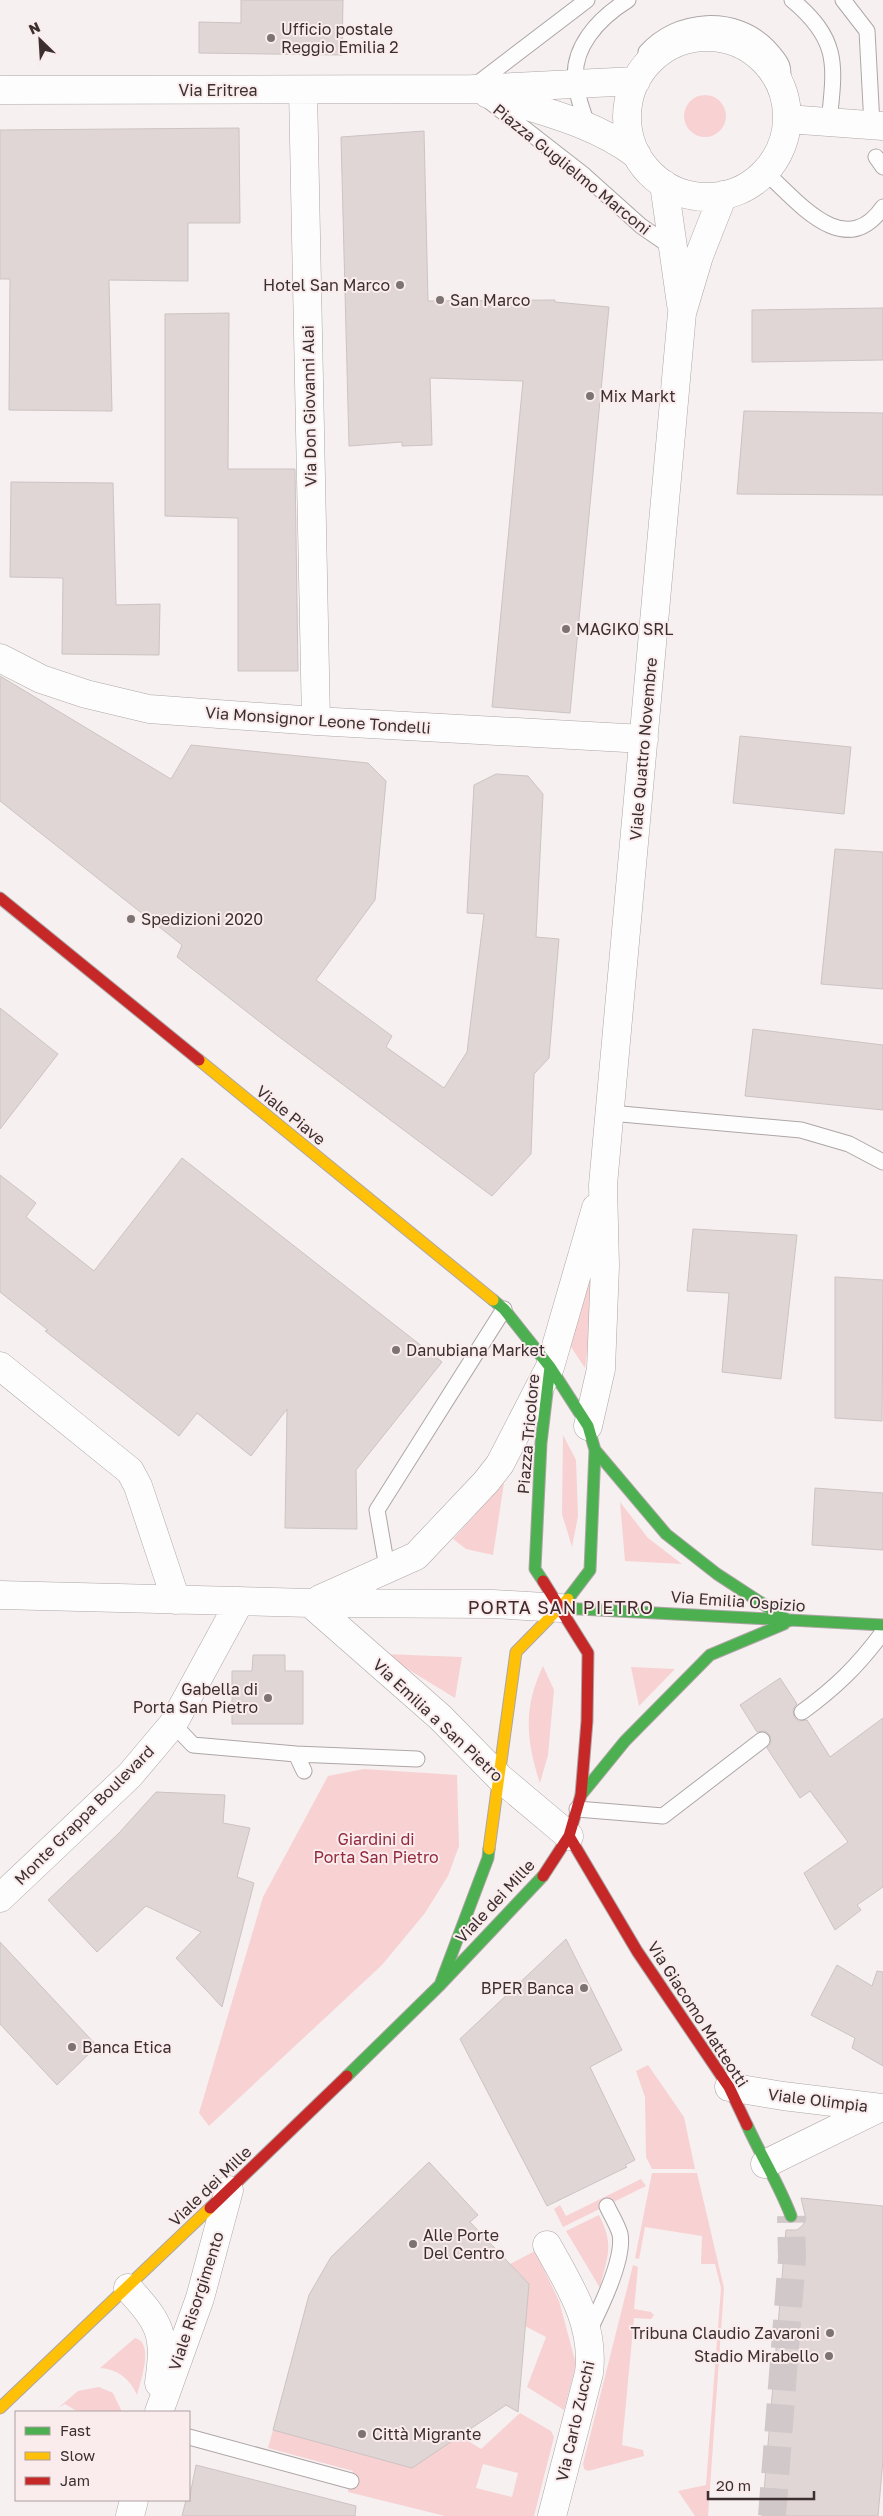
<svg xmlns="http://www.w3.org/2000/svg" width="883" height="2516" font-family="'Golos Text',sans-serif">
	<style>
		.green { fill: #f8d1d3; fill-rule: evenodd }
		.building { fill: #e0d6d6; stroke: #ccc3c3 }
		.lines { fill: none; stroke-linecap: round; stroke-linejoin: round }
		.secondary-tunnel { stroke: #d1c9c9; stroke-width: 28; stroke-dasharray: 28 14; stroke-linecap: butt }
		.lane-casing { stroke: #aea6a6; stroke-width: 17 }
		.street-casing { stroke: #aea6a6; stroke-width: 29 }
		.fast-casing { stroke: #aea6a6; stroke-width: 13 }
		.slow-casing { stroke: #aea6a6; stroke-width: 13 }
		.jam-casing { stroke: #aea6a6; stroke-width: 13 }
		.lane { stroke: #fefdfd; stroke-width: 15 }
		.street { stroke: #fefdfd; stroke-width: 28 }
		.fast { stroke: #4caf50; stroke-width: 11 }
		.slow { stroke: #ffc107; stroke-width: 11 }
		.jam { stroke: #c62828; stroke-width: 11 }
		.poi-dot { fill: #7d7373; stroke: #faeced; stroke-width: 2 }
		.labels { text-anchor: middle; stroke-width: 4; stroke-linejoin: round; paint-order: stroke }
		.poi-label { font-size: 16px; fill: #3c2f2f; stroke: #faeced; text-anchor: start }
		.street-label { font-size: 16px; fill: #3c2f2f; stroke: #faeced }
		.park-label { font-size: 16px; fill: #92293d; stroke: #faeced }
		.neighbourhood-label { font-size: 18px; letter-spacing: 1px; fill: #42292b; stroke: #faeced }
	</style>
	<rect width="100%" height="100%" fill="#f6f0f0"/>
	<path class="green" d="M684 116a21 21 0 1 1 42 0a21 21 0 1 1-42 0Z
		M 595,1231 L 598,1272 L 585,1368 L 567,1341 Z
		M 563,1435 L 576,1460 L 578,1516 L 572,1547 L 562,1514 Z
		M 504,1483 L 493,1555 L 466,1549 L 453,1539 Z
		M 620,1502 L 648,1538 L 682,1564 L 625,1561 Z
		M 383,1654 L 462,1657 L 455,1698 Z
		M 543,1666 L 554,1690 L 548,1755 L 540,1783 C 526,1740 523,1708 543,1666 Z
		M 631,1667 L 675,1669 L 639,1706 Z
		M 364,1769 L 457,1775 L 459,1846 L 448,1876 L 425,1913 L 382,1965 L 209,2126 L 199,2113 L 263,1897 L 328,1776 Z
		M 648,2065 L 684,2117 L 695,2169 L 652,2169 L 646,2157 L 645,2097 L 636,2071 Z
		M 652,2173 L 697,2173 L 724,2288 L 708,2516 L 695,2516 L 678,2491 L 706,2485 L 721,2288 L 715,2264 L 701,2264 L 702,2236 L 645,2227 L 639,2259 L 635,2258 Z
		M 641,2179 L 646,2186 L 563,2227 L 554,2209 L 560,2205 L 566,2216 Z
		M 599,2215 C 615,2247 607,2255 600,2288 L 566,2231 Z
		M 535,2251 L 559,2301 L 576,2364 L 564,2410 L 527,2387 L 546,2337 L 525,2326 L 529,2284 L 510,2264 Z
		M 633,2265 L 638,2267 L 634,2309 L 651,2312 L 654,2315 L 651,2319 L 634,2318 L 622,2445 L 643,2450 L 644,2456 L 588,2471 L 584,2469 L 583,2464 Z
		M 135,2338 C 155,2343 140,2382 137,2395 C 130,2379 118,2369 100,2368 Z
		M 99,2387 L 113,2393 L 122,2412 L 78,2412 L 65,2404 L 58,2408 L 78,2391 Z
		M 520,2413 L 551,2431 L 554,2437 L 534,2516 L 445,2516 L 348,2492 L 353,2471 L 268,2448 L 273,2430 L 459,2435 L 481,2449 ZM 483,2464 L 518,2473 L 512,2497 L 476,2488 Z"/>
	<path class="building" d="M 241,0 L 343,0 L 342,55 L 199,53 L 199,22 L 241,23 Z
		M 239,128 L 240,223 L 188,223 L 188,281 L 109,280 L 112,411 L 9,410 L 10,279 L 0,279 L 0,130 Z
		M 424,131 L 428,301 L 555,300 L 555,302 L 609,307 L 570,713 L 492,707 L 523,381 L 430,378 L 432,445 L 402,446 L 402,442 L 349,446 L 341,137 Z
		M 883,308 L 883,360 L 752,362 L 752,310 Z
		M 229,313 L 228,469 L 295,469 L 298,671 L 238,671 L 238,518 L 165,516 L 165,314 Z
		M 744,411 L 883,413 L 883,495 L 737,494 Z
		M 11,482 L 113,483 L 116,605 L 160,604 L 159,655 L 62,654 L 63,578 L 10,577 Z
		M 0,676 L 171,779 L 191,745 L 368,763 L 386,781 L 375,900 L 316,980 L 392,1036 L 386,1047 L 444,1088 L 467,1052 L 484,914 L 467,913 L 474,785 L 496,774 L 528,776 L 543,794 L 536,937 L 559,939 L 549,1058 L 534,1074 L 531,1154 L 492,1196 L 274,1033 L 177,957 L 182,945 L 0,801 Z
		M 740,736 L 851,747 L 844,814 L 733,803 Z
		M 835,849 L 883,852 L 883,989 L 821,984 Z
		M 0,1008 L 58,1054 L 0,1129 Z
		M 753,1029 L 883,1045 L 883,1110 L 745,1096 Z
		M 182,1158 L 442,1362 L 356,1470 L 357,1529 L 285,1528 L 287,1409 L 251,1456 L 197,1413 L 179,1436 L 45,1331 L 48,1330 L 0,1292 L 0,1175 L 36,1203 L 26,1217 L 94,1271 Z
		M 693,1229 L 797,1235 L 781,1379 L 722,1372 L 729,1293 L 687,1291 Z
		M 835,1277 L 883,1280 L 882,1421 L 835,1418 Z
		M 815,1488 L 883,1493 L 883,1550 L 812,1545 Z
		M 253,1655 L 285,1655 L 285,1671 L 303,1671 L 303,1724 L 232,1724 L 232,1671 L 252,1671 Z
		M 780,1678 L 797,1704 L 793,1709 L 794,1717 L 799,1721 L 807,1720 L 830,1757 L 883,1718 L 883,1887 L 857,1905 L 861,1910 L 835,1930 L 804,1873 L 848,1842 L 810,1791 L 800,1798 L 767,1748 L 771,1743 L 770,1735 L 765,1731 L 757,1732 L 740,1705 Z
		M 156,1792 L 225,1795 L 223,1823 L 250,1828 L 237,1877 L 254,1883 L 222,2007 L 176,1958 L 201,1932 L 146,1906 L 97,1952 L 48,1900 L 119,1833 Z
		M 566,1939 L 622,2050 L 590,2067 L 635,2160 L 625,2165 L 627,2167 L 547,2206 L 460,2039 Z
		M 0,1942 L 97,2046 L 57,2085 L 0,2024 Z
		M 837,1965 L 872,1986 L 877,1971 L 883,1972 L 883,2066 L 852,2048 L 855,2038 L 811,2015 Z
		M 429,2162 L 478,2215 L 470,2222 L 529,2284 L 518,2412 L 506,2405 L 412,2468 L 273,2430 L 309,2295 L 331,2257 Z
		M 801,2198 L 883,2206 L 883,2460 L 878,2516 L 762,2516 L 786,2230 L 797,2230 L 803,2225 L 806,2219 Z
		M 196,2465 L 356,2506 L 355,2516 L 182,2516 L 186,2500 L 189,2500 Z"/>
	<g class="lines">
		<path class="secondary-tunnel" d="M 772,2516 L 792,2257 L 791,2216"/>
		<defs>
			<path id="lane" d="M 792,0 C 840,40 835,65 829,122
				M 843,0 L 867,31 L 872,125
				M 646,65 L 646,52 C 677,17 735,13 768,47 C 782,62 786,67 781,87
				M 473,87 L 587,0
				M 489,101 L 584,175 L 641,226 L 673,248
				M 588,126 C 583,113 578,99 576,85 C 570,48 599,18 628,0
				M 876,157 L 883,167
				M 765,172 C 796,199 844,263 883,207
				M 610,1113 L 801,1130 L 849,1144 L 883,1162
				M 393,1566 L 385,1556 L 377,1510 L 504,1309
				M 802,1712 C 835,1688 858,1666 883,1632
				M 173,1724 L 193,1745 L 296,1754 L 304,1771
				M 296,1754 L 417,1759
				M 577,1809 L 663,1816 L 762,1740
				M 588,2333 C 599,2311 625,2259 620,2234 C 617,2224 611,2215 607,2206
				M 189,2437 L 351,2481"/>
			<path id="street" d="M627 117a80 80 0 1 1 160 0a80 80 0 1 1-160 0Z
				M 0,90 L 472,89 L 636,81
				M 303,90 L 316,721
				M 488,94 C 538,110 594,122 637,155
				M 787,119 L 883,126
				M 664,184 L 681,304
				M 0,658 L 41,679 L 86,694 L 149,709 L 316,721 L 644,739
				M 0,1366 L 130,1471 L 138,1486 L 176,1600
				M 588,1426 L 601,1369 L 605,1266 L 603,1185 L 682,313 L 699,256 L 723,195
				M 0,1595 L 310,1603 L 493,1604 L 561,1608
				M 320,1599 L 416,1556 L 486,1482 L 500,1464 L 550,1367 L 596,1208
				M 310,1603 L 440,1717 L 500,1778 L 569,1836
				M 0,1898 L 130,1775 L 173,1724 L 240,1601
				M 729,2087 L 783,2096 L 883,2108
				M 765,2164 L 879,2108
				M 547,2245 C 570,2286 595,2324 589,2373 L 552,2516
				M 128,2288 C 161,2324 166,2334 159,2383
				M 159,2412 L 200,2298 L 229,2190
				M 130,2516 L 134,2500"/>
			<path id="fast" d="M 493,1300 L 504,1309 L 550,1367 L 588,1426 L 595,1450 L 590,1570 L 568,1599
				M 595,1450 L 666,1534 L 717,1574 L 789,1621
				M 543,1581 L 535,1569 L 541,1443 L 550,1367
				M 561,1608 L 883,1625
				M 581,1795 L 625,1741 L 710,1655 L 784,1624
				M 440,1985 L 488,1858 L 489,1849
				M 347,2076 L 440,1985 L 543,1876
				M 747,2125 C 761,2156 779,2184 791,2216"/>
			<path id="slow" d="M 199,1060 L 493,1300
				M 489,1849 L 516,1652 L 568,1599
				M 0,2408 L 210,2208"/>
			<path id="jam" d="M 0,898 L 199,1060
				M 569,1836 L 637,1951 L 729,2087 L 747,2125
				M 543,1876 L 569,1836 L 581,1795 L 587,1721 L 588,1653 L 543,1581
				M 210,2208 L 347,2076"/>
		</defs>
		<use href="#lane" class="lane-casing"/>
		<use href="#street" class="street-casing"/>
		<use href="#fast" class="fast-casing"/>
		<use href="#slow" class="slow-casing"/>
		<use href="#jam" class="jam-casing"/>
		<use href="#lane" class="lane"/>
		<use href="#street" class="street"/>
		<use href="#fast" class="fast"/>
		<use href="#slow" class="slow"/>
		<use href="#jam" class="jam"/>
	</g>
	<g class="poi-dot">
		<circle cx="271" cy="38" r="5"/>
		<circle cx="400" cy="285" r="5"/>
		<circle cx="440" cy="300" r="5"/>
		<circle cx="590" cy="396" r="5"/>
		<circle cx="566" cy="629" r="5"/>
		<circle cx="131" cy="919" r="5"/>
		<circle cx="396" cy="1350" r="5"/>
		<circle cx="268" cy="1698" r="5"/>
		<circle cx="584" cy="1988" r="5"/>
		<circle cx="72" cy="2047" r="5"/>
		<circle cx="413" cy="2244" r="5"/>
		<circle cx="830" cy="2333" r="5"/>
		<circle cx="829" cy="2356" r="5"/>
		<circle cx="362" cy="2434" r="5"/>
	</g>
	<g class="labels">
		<g class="poi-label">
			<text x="281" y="35">Ufficio postale<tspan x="281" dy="18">Reggio Emilia 2</tspan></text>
			<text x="390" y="291" text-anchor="end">Hotel San Marco</text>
			<text x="450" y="306">San Marco</text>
			<text x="600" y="402">Mix Markt</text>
			<text x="576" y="635">MAGIKO SRL</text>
			<text x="141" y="925">Spedizioni 2020</text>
			<text x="406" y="1356">Danubiana Market</text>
			<text x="258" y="1695" text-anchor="end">Gabella di<tspan x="258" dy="18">Porta San Pietro</tspan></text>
			<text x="574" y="1994" text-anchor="end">BPER Banca</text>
			<text x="82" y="2053">Banca Etica</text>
			<text x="423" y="2241">Alle Porte<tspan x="423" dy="18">Del Centro</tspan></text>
			<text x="820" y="2339" text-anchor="end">Tribuna Claudio Zavaroni</text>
			<text x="819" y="2362" text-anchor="end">Stadio Mirabello</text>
			<text x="372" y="2440">Città Migrante</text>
		</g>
		<g class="street-label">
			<text x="218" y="96">Via Eritrea</text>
			<text transform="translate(572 169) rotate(39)" y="6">Piazza Guglielmo Marconi</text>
			<text transform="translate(309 406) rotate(-91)" y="6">Via Don Giovanni Alai</text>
			<text transform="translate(318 720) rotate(4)" y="6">Via Monsignor Leone Tondelli</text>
			<text transform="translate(643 749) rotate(-85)" y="6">Viale Quattro Novembre</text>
			<text transform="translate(291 1115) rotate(39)" y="6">Viale Piave</text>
			<text transform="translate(528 1434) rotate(-85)" y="6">Piazza Tricolore</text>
			<text transform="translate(738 1601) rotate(4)" y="6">Via Emilia Ospizio</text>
			<text transform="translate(438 1720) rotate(43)" y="6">Via Emilia a San Pietro</text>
			<text transform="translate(84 1815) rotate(-45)" y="6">Monte Grappa Boulevard</text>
			<text transform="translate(495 1901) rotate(-47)" y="6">Viale dei Mille</text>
			<text transform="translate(698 2014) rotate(57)" y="6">Via Giacomo Matteotti</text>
			<text transform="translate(818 2100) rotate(7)" y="6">Viale Olimpia</text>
			<text transform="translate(210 2186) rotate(-44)" y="6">Viale dei Mille</text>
			<text transform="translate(196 2301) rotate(-72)" y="6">Viale Risorgimento</text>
			<text transform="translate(575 2421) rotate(-77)" y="6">Via Carlo Zucchi</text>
		</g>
		<g class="park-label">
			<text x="376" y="1845">Giardini di<tspan x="376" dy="18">Porta San Pietro</tspan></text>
		</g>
		<g class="neighbourhood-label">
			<text x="561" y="1614">PORTA SAN PIETRO</text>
		</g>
	</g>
	<rect x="15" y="2411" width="175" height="90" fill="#faeced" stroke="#aea0a1"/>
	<rect x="25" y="2427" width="25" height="8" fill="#4caf50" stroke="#aea0a1"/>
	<text x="60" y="2436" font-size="15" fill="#3c2f2f">Fast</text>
	<rect x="25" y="2452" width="25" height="8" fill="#ffc107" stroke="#aea0a1"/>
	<text x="60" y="2461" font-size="15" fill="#3c2f2f">Slow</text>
	<rect x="25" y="2477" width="25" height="8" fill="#c62828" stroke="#aea0a1"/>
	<text x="60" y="2486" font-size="15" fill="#3c2f2f">Jam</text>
	<g transform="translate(40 40) rotate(335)" stroke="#faeced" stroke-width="4" paint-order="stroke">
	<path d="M0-4L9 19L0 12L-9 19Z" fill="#3c2f2f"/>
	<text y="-8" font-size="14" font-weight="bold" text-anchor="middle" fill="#3c2f2f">N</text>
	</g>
	<path d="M708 2491v8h106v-8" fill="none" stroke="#3c2f2f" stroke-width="2.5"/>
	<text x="716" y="2491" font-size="15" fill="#3c2f2f" stroke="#faeced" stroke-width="4" paint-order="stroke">20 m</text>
</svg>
